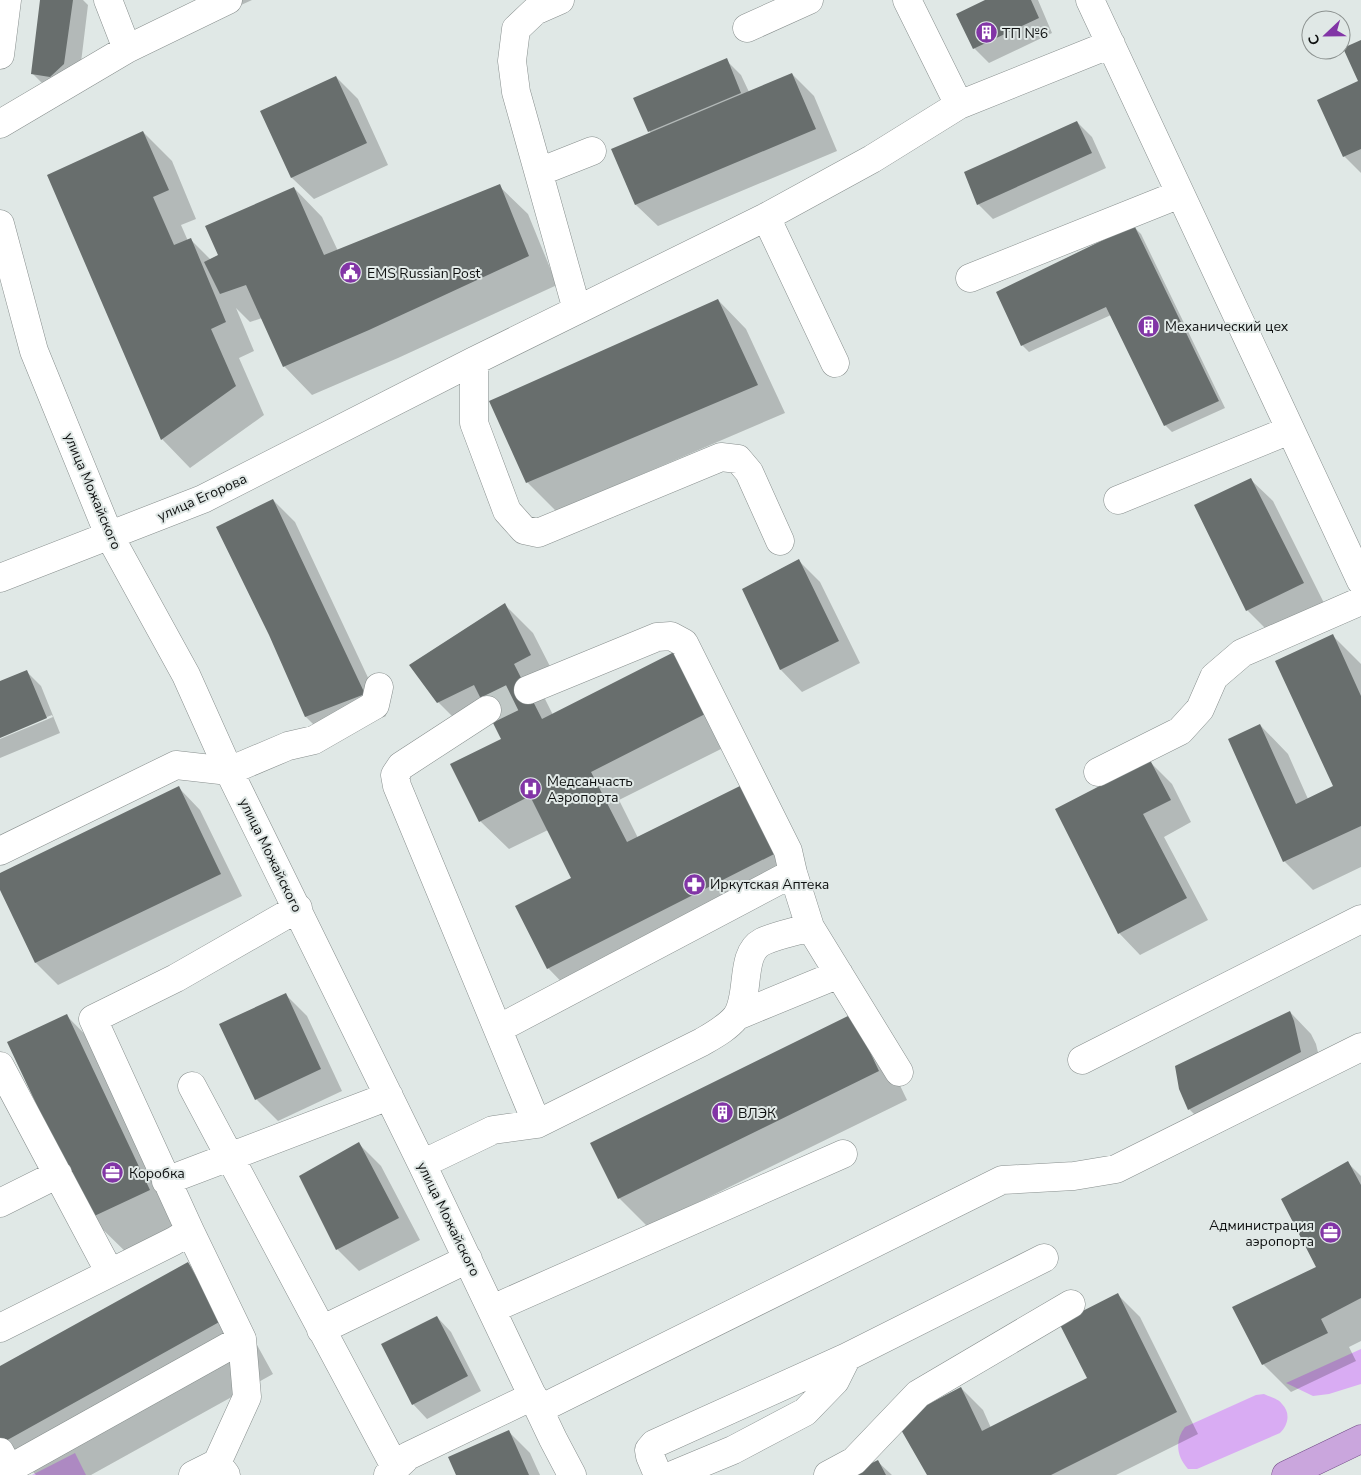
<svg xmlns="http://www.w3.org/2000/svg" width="1361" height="1475" font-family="'Nunito Sans',sans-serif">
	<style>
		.green { fill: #d9acf3 }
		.shadow { fill: #0003 }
		.building { fill: #686e6d }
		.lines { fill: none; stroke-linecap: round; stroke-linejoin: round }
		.minor-tunnel { stroke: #c0c8c6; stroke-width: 28; stroke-dasharray: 28 14; stroke-linecap: butt }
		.minor-casing { stroke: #878e8d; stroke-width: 29 }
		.major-casing { stroke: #714b86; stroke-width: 29 }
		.minor { stroke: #fff; stroke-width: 28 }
		.major { stroke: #caa6dd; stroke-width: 28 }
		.labels { text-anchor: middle; stroke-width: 4; stroke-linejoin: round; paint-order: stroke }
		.poi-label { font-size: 14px; fill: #0e1010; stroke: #e0e8e6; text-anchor: start }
		.street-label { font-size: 14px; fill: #0e1010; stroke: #e0e8e6 }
	</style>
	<rect width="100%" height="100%" fill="#e0e8e6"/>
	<path class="green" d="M 1361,1349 L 1361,1384 L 1329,1394 L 1313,1396 L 1286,1383 Z
		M 1264,1394 C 1270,1397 1279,1399 1282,1404 C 1291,1413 1288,1425 1280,1433 L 1197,1469 L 1188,1469 C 1177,1457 1174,1441 1185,1427 L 1256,1395 Z
		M 75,1453 L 86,1475 L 32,1475 Z"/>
	<path class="shadow" d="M 41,0 L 83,0 L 88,5 L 79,79 L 47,88 L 32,73 Z
		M 201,0 L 252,0 L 217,16 Z
		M 988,0 L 1038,0 L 1052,33 L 989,63 L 974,48 Z
		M 1361,42 L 1361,173 L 1344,156 L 1360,82 Z
		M 726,60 L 741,75 L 749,92 L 792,74 L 814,96 L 837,151 L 658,226 L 636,205 L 613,150 L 651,134 L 635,99 Z
		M 336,77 L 358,99 L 388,165 L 314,199 L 292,178 L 262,112 Z
		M 1077,122 L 1092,137 L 1106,168 L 993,219 L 978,204 Z
		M 143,132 L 172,161 L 196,219 L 181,225 L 188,241 L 190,239 L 211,260 L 220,256 L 294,188 L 322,217 L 338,251 L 499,186 L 528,214 L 557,285 L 398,358 L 312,395 L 284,366 L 262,318 L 250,322 L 236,308 L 254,351 L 239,358 L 264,415 L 190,468 L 162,439 Z
		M 1134,227 L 1141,234 L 1225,408 L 1172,432 L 1165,425 L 1111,315 L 1029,352 L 1022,345 Z
		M 718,300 L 746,329 L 785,413 L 556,511 L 527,482 Z
		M 1251,480 L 1273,501 L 1325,605 L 1269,632 L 1247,610 Z
		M 273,500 L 295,522 L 386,716 L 328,739 L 306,717 L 270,634 Z
		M 798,560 L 820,582 L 860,663 L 802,692 L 781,670 L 744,589 Z
		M 505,605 L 533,633 L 559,684 L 542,693 L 553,715 L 680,651 L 739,740 L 619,800 L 638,838 L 776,812 L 810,879 L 576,997 L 548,968 L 572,879 L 548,830 L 509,849 L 480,821 L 503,739 L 492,718 L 467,731 L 438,702 Z
		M 1333,636 L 1361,664 L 1361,867 L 1313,890 L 1284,861 L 1260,725 L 1288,754 L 1308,799 L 1335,786 Z
		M 26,671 L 41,686 L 60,733 L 0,758 L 0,739 L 53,717 L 52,715 L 0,736 L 0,682 Z
		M 1150,762 L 1172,784 L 1191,822 L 1164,837 L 1208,920 L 1140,955 L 1119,933 Z
		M 179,788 L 200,810 L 242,896 L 58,985 L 36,963 L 0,887 L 0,874 Z
		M 285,994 L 307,1016 L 342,1091 L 278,1121 L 256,1099 Z
		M 1290,1012 L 1311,1034 L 1316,1044 L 1323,1074 L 1211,1131 L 1189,1109 Z
		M 66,1015 L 106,1056 L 189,1230 L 132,1258 L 91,1218 Z
		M 851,1016 L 880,1044 L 907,1100 L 648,1227 L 619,1198 Z
		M 359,1144 L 381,1166 L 420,1240 L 359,1271 L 337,1249 Z
		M 1348,1163 L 1361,1176 L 1361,1341 L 1349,1347 L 1356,1361 L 1291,1392 L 1263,1364 L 1318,1267 Z
		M 188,1263 L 241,1316 L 273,1374 L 91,1475 L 36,1475 L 3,1442 L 0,1437 L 0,1367 Z
		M 1118,1295 L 1140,1317 L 1198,1434 L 1116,1475 L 929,1475 L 961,1388 L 983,1410 L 991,1428 L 1088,1379 Z
		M 437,1317 L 451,1332 L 481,1391 L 427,1419 L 413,1404 Z
		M 508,1431 L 530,1453 L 540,1475 L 457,1475 Z
		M 878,1462 L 892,1475 L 850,1475 Z"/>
	<path class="building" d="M 40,0 L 73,0 L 64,64 L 50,77 L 31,74 Z
		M 985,0 L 1031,0 L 1039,18 L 973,49 L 956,14 Z
		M 1361,40 L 1361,149 L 1343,157 L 1317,100 L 1358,81 L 1343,48 Z
		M 727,58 L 741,93 L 648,132 L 633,98 Z
		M 792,73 L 816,129 L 635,205 L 611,149 Z
		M 336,76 L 367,143 L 291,178 L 260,111 Z
		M 1077,121 L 1092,153 L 977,205 L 964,172 Z
		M 143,131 L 169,190 L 153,197 L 174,245 L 191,238 L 226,322 L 211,329 L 236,386 L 161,440 L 47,175 Z
		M 500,184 L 529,256 L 369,330 L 283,367 L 246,285 L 220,294 L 204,262 L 218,255 L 205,226 L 294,187 L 324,255 Z
		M 1134,225 L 1219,401 L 1164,426 L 1106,307 L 1021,346 L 996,292 Z
		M 718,299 L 758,385 L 526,483 L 489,401 Z
		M 1251,478 L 1304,583 L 1246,611 L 1194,505 Z
		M 273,499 L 365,694 L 305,717 L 269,635 L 216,527 Z
		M 799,559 L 839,641 L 780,670 L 742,589 Z
		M 505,603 L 531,655 L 514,664 L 542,719 L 680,649 L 711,711 L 591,772 L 627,842 L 748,782 L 782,850 L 547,969 L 515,906 L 571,878 L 530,796 L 479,822 L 450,764 L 501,739 L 474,685 L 437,703 L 409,665 Z
		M 1333,634 L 1361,696 L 1361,826 L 1283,862 L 1228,739 L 1260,724 L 1296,804 L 1333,786 L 1275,661 Z
		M 27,670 L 47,718 L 0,738 L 0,681 Z
		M 1150,760 L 1171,800 L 1143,814 L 1187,898 L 1118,934 L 1055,809 Z
		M 179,786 L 221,874 L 35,963 L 0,890 L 0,873 Z
		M 286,993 L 321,1069 L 255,1100 L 219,1024 Z
		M 1290,1011 L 1294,1021 L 1301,1052 L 1188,1110 L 1179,1089 L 1175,1066 Z
		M 67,1014 L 150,1190 L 90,1218 L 7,1042 Z
		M 852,1014 L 879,1071 L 618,1199 L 590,1143 Z
		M 359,1142 L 399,1218 L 336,1250 L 299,1176 Z
		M 1348,1161 L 1361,1185 L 1361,1298 L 1321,1319 L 1328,1333 L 1262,1365 L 1232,1307 L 1316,1267 L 1281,1199 Z
		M 188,1262 L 221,1321 L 2,1443 L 0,1439 L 0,1366 Z
		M 1118,1293 L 1177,1412 L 1051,1475 L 927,1475 L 896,1421 L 961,1387 L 982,1431 L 1087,1378 L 1059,1323 Z
		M 437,1316 L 468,1376 L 412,1405 L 381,1344 Z
		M 509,1430 L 529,1475 L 456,1475 L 448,1457 Z
		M 878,1460 L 886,1475 L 847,1475 Z"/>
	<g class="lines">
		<path class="minor-tunnel" d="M 487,710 L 528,690"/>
		<defs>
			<path id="minor" d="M 108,0 L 127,49
				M 560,0 L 535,11 L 516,29 L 512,61 L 516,92 L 577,310
				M 907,0 L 959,105
				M 1090,0 L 1361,581
				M 747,28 L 809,0
				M 0,55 L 7,0
				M 0,124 L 127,49 L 228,0
				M 539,172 L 592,151
				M 766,217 L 835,363
				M 0,224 L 34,351 L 109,535 L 186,675 L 229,771 L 422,1164 L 553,1439 L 572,1475
				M 970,278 L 1180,194
				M 474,361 L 474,423 L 507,511 L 524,530 L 538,533 L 721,457 L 738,459 L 749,472 L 780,541
				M 1118,500 L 1290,430
				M 0,578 L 203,499 L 474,361 L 766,217 L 872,159 L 959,105 L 1111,44
				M 487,710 L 401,766 L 395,775 L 397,786 L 537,1124
				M 1098,772 L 1180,731 L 1200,709 L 1214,677 L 1242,653 L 1361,601
				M 0,851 L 176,765 L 229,771 L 288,746 L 314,740 L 375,705 L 379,687
				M 810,927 L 899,1072
				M 737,1016 L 839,974
				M 498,1029 L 793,873
				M 1082,1060 L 1361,919
				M 0,1066 L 110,1273
				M 192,1086 L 395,1467
				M 422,1164 L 493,1130 L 537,1124 L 702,1042 C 714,1035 727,1028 736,1017 C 751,997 739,954 762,942 C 776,935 795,932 810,927 L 793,873 L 788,851 L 684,643 L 671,636 L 657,637 L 528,690
				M 166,1181 L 389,1096
				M 0,1203 L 58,1174
				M 190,1231 L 242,1339 L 247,1397 L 217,1463
				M 492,1309 L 843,1154
				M 0,1328 L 174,1241 L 190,1231 L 93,1019 L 176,978 L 298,908
				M 321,1330 L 468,1259
				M 540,1409 L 1002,1180 L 1074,1176 L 1116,1169 L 1361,1047
				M 0,1452 L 9,1469 L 242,1339
				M 193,1475 L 217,1463 L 226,1475
				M 388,1475 L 408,1456 L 533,1396
				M 658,1475 L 650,1456 L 649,1450 L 654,1444 L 847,1357
				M 673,1475 L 733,1450 L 805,1412 L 835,1381 L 847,1357 L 1044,1258
				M 828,1475 L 854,1461 L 918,1394 L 1071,1304"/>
			<path id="major" d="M 1286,1475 L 1361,1439"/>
		</defs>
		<use href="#minor" class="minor-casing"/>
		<use href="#major" class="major-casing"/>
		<use href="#minor" class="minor"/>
		<use href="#major" class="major"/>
	</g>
	<defs>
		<symbol id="building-disc" viewBox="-11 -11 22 22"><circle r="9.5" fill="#8235a6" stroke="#e0e8e6"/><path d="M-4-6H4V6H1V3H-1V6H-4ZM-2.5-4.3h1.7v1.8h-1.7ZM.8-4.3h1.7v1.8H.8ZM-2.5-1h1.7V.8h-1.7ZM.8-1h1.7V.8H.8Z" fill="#fff"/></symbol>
		<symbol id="civic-disc" viewBox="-11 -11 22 22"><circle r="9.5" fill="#8235a6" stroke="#e0e8e6"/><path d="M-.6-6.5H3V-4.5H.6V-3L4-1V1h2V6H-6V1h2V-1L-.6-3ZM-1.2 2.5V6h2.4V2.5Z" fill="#fff"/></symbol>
		<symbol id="hospital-disc" viewBox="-11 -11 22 22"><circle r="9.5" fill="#8235a6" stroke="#e0e8e6"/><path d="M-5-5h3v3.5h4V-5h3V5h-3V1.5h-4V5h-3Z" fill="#fff"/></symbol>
		<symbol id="pharmacy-disc" viewBox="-11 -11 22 22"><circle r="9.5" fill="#8235a6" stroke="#e0e8e6"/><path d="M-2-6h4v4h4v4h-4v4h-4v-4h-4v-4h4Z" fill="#fff"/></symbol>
		<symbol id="office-disc" viewBox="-11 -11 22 22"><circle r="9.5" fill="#8235a6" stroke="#e0e8e6"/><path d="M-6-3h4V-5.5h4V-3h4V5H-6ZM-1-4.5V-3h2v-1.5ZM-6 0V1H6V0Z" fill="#fff"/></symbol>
	</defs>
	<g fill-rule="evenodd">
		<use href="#building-disc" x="974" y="20" width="25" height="25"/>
		<use href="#civic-disc" x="338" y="260" width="25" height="25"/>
		<use href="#building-disc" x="1136" y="314" width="25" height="25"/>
		<use href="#hospital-disc" x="518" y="776" width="25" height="25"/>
		<use href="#pharmacy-disc" x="682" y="872" width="25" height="25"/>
		<use href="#building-disc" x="710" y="1100" width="25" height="25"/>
		<use href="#office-disc" x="100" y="1160" width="25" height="25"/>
		<use href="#office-disc" x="1318" y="1220" width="25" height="25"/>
	</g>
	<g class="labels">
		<g class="poi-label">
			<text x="1002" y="38">ТП №6</text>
			<text x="367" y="278">EMS Russian Рost</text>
			<text x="1165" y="331">Механический цех</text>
			<text x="547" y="786">Медсанчасть<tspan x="547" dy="16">Аэропорта</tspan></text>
			<text x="710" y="889">Иркутская Аптека</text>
			<text x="738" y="1118">ВЛЭК</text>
			<text x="129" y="1178">Коробка</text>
			<text x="1314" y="1230" text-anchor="end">Администрация<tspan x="1314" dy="16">аэропорта</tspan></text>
		</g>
		<g class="street-label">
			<text transform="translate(93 491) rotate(67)" y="5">улица Можайского</text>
			<text transform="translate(202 497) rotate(-24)" y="5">улица Егорова</text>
			<text transform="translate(271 855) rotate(64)" y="5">улица Можайского</text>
			<text transform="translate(449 1219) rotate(64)" y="5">улица Можайского</text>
		</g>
	</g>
	<g transform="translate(1326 35) rotate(248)"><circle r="24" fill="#e0e8e6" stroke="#8c9290"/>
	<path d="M0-4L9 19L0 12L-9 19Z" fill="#8235a6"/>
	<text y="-8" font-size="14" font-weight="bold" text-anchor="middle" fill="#0e1010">С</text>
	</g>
</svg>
